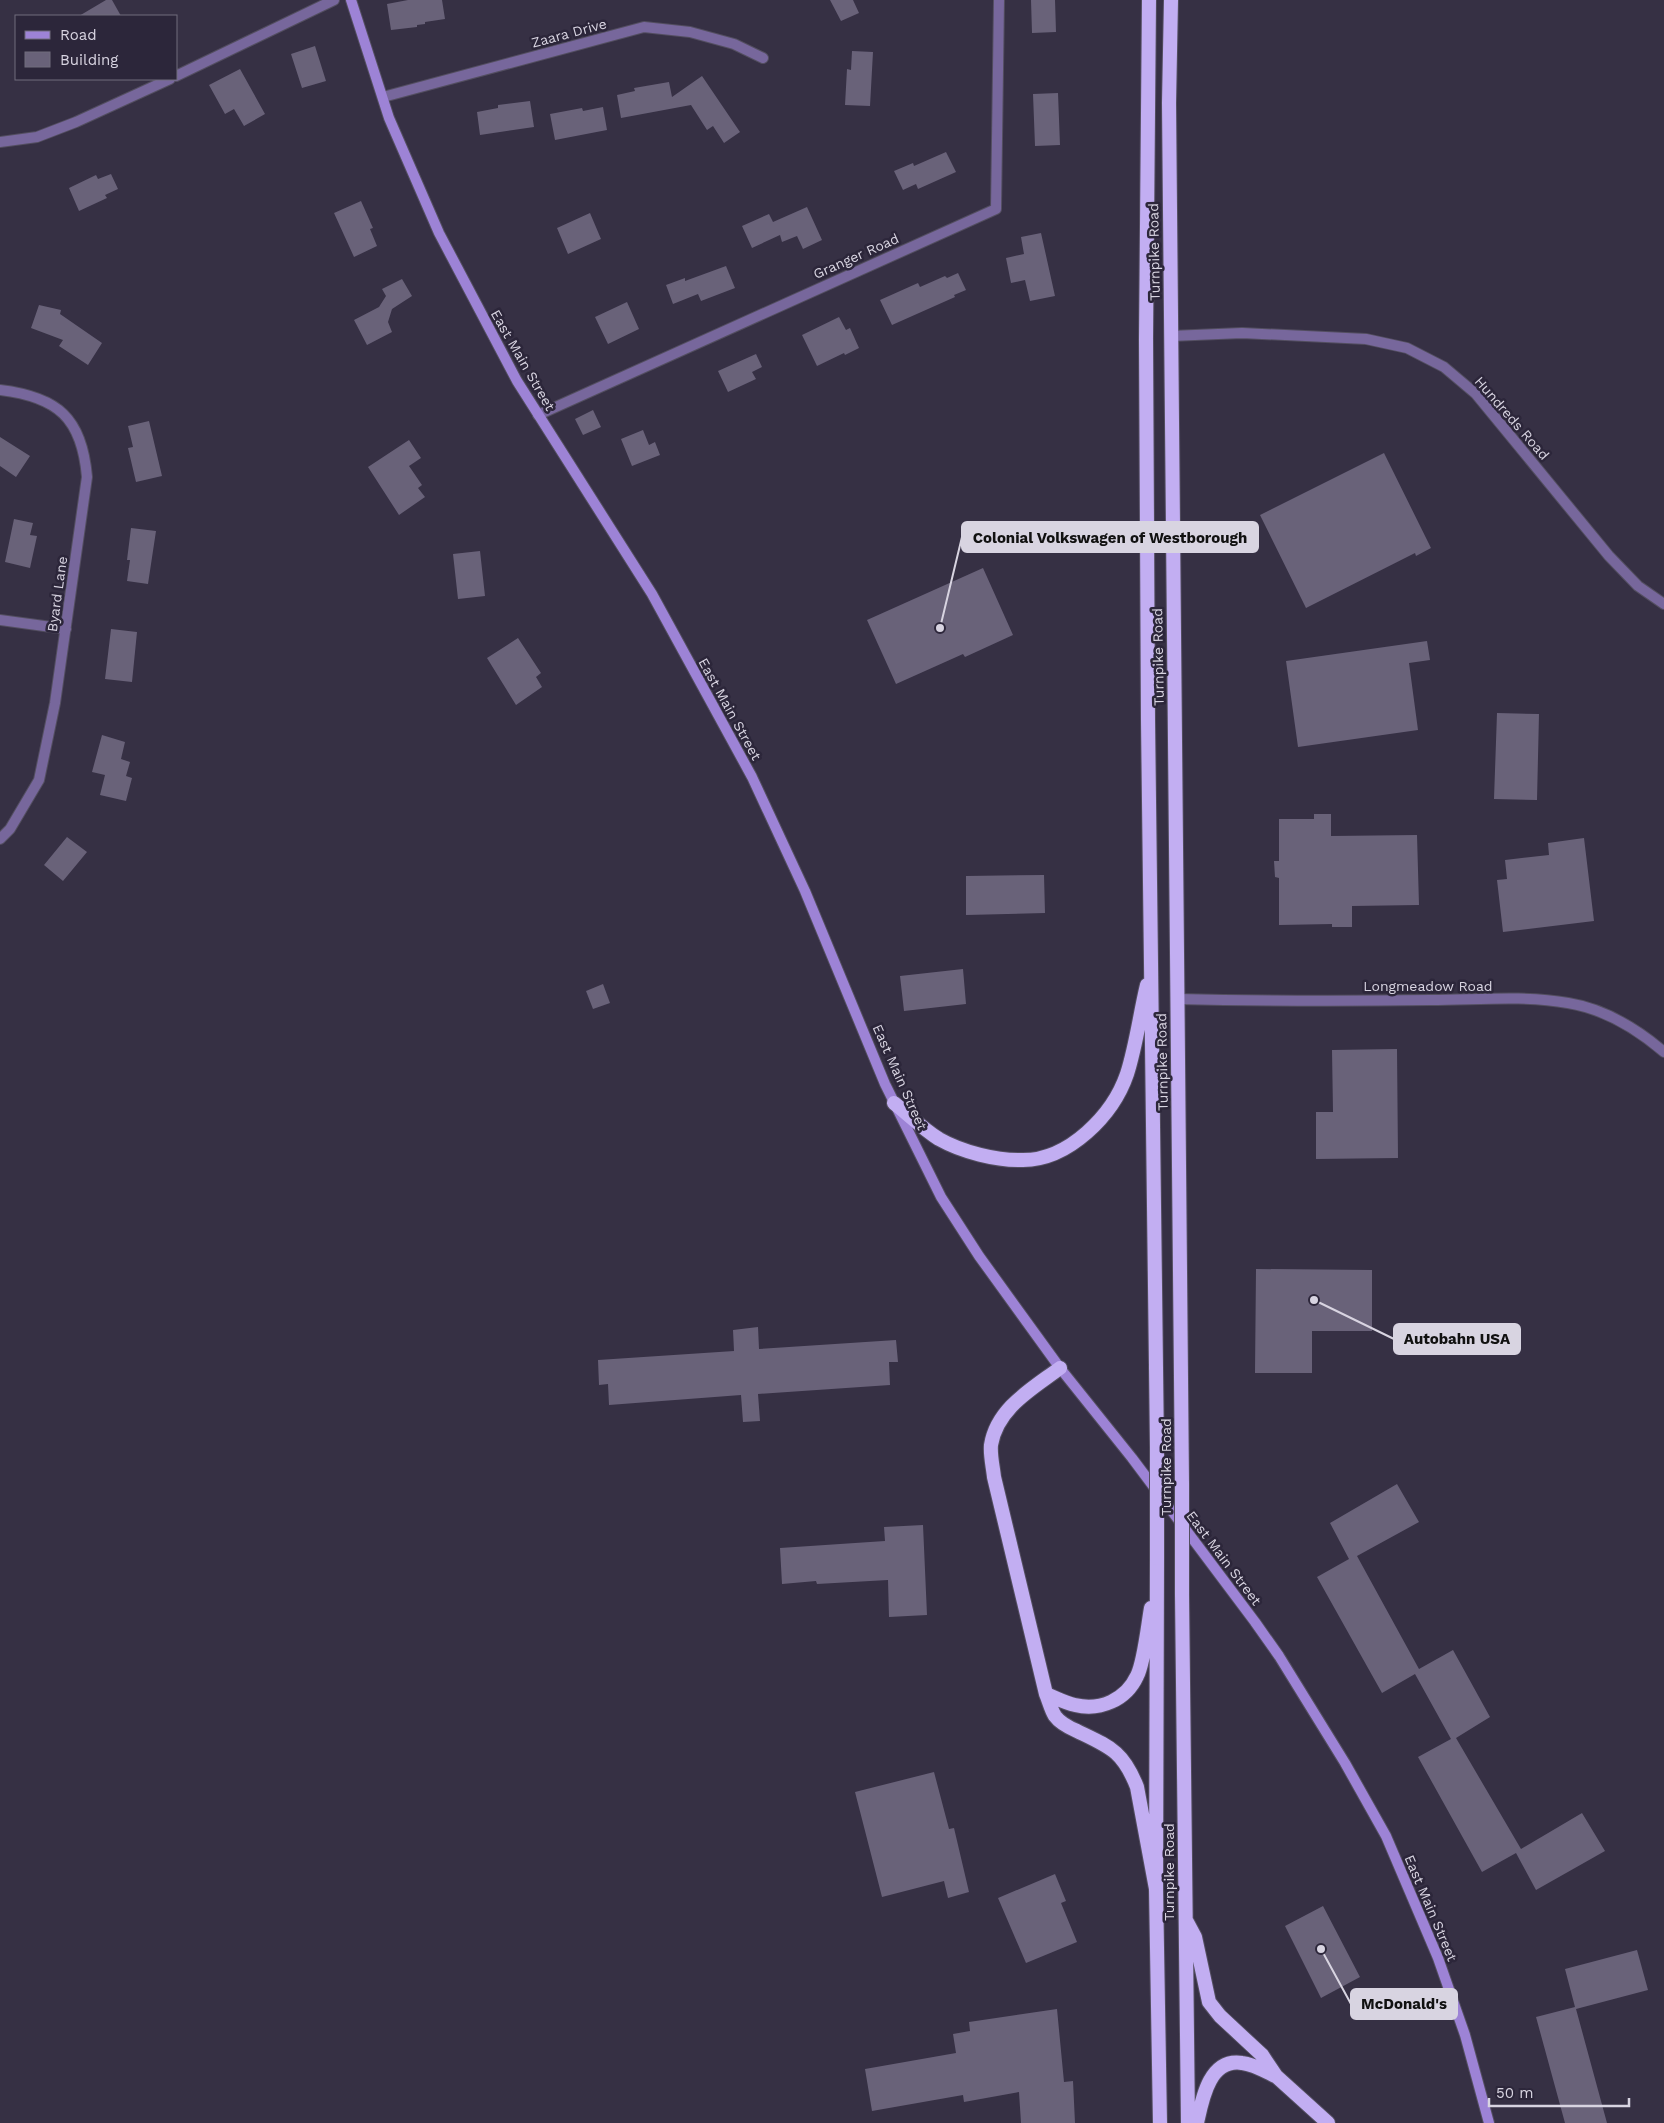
<svg xmlns="http://www.w3.org/2000/svg" width="1664" height="2123" font-family="'Work Sans',sans-serif">
	<style>
		.building { fill: #696279 }
		.lines { fill: none; stroke-linecap: round; stroke-linejoin: round }
		.minor-casing { stroke: #534e60; stroke-width: 12 }
		.secondary-casing { stroke: #534e60; stroke-width: 12 }
		.trunk-casing { stroke: #534e60; stroke-width: 16 }
		.minor { stroke: #77679c; stroke-width: 10 }
		.secondary { stroke: #9d83d6; stroke-width: 10 }
		.trunk { stroke: #c2aef2; stroke-width: 14 }
		.trunk-bridge-casing { stroke: #534e60; stroke-width: 16; stroke-linecap: butt }
		.trunk-bridge { stroke: #c2aef2; stroke-width: 14 }
		.labels { text-anchor: middle; stroke-width: 5; stroke-linejoin: round; paint-order: stroke }
		.street-label { font-size: 14px; fill: #d8d4e1; stroke: #2c263a }
		.leader { fill: none; stroke: #d8d4e1; stroke-width: 2 }
		.callout-dot { fill: #d8d4e1; stroke: #2c263a; stroke-width: 2 }
		.callout { fill: #d8d4e1; stroke: #d8d4e1; stroke-width: 2 }
		.callout-label { font-size: 15px; text-anchor: middle; font-weight: bold; fill: #111 }
	</style>
	<rect width="100%" height="100%" fill="#363044"/>
	<path class="building" d="M 106,0 L 112,0 L 121,16 L 79,16 Z
		M 408,0 L 442,0 L 445,19 L 425,22 L 425,24 L 417,25 L 417,27 L 391,30 L 387,4 Z
		M 830,0 L 853,0 L 859,13 L 841,21 Z
		M 1031,0 L 1055,0 L 1056,32 L 1032,33 Z
		M 315,46 L 326,81 L 302,88 L 291,54 Z
		M 852,51 L 873,52 L 870,106 L 845,105 L 847,69 L 851,70 Z
		M 240,69 L 265,114 L 244,126 L 234,109 L 225,114 L 209,85 Z
		M 702,76 L 740,132 L 724,143 L 713,126 L 707,130 L 691,105 L 621,118 L 617,95 L 635,91 L 634,88 L 669,82 L 672,97 Z
		M 1058,93 L 1060,145 L 1035,146 L 1033,94 Z
		M 530,101 L 534,127 L 480,135 L 477,112 L 498,108 L 498,105 Z
		M 603,107 L 607,130 L 555,140 L 550,114 L 582,108 L 583,111 Z
		M 946,152 L 956,172 L 918,189 L 916,184 L 903,190 L 894,171 L 913,163 L 914,166 Z
		M 111,174 L 118,189 L 105,195 L 107,198 L 79,211 L 69,188 L 96,175 L 98,179 Z
		M 361,201 L 373,228 L 370,229 L 377,246 L 354,257 L 334,213 Z
		M 807,207 L 822,240 L 803,249 L 797,236 L 782,242 L 780,235 L 752,248 L 742,226 L 769,214 L 773,222 Z
		M 590,213 L 601,239 L 568,254 L 557,228 Z
		M 1041,233 L 1055,296 L 1030,301 L 1025,280 L 1011,283 L 1006,258 L 1024,254 L 1021,237 Z
		M 726,266 L 735,288 L 701,301 L 698,294 L 673,304 L 666,285 L 685,278 L 685,281 Z
		M 958,273 L 966,290 L 954,295 L 955,297 L 892,325 L 880,300 L 918,283 L 920,287 L 945,276 L 947,278 Z
		M 402,279 L 412,296 L 392,309 L 388,322 L 392,332 L 367,345 L 354,320 L 379,307 L 386,296 L 382,289 Z
		M 627,302 L 639,329 L 608,344 L 595,317 Z
		M 39,305 L 61,310 L 60,314 L 102,343 L 88,365 L 59,346 L 63,340 L 31,328 Z
		M 839,317 L 846,330 L 850,328 L 859,348 L 845,355 L 844,353 L 817,366 L 802,335 Z
		M 756,354 L 762,367 L 752,372 L 756,379 L 728,392 L 718,371 Z
		M 593,410 L 601,427 L 583,435 L 575,419 Z
		M 149,421 L 162,476 L 136,482 L 128,448 L 133,447 L 128,426 Z
		M 643,430 L 649,445 L 655,442 L 660,455 L 632,466 L 621,439 Z
		M 0,437 L 30,456 L 16,477 L 0,466 Z
		M 409,440 L 421,458 L 409,466 L 422,485 L 418,488 L 425,497 L 399,515 L 368,467 Z
		M 1384,453 L 1431,548 L 1416,556 L 1415,553 L 1306,608 L 1260,515 Z
		M 14,519 L 33,523 L 30,535 L 37,536 L 30,568 L 5,562 Z
		M 131,528 L 156,531 L 148,584 L 127,581 L 130,560 L 127,560 Z
		M 480,551 L 485,596 L 458,599 L 453,554 Z
		M 983,568 L 1013,635 L 965,657 L 963,654 L 896,684 L 867,620 Z
		M 111,629 L 137,632 L 132,682 L 105,679 Z
		M 518,638 L 541,673 L 536,677 L 542,687 L 516,705 L 487,658 Z
		M 1427,641 L 1430,660 L 1409,663 L 1418,730 L 1298,747 L 1286,661 Z
		M 1497,713 L 1539,714 L 1537,800 L 1494,799 Z
		M 102,735 L 125,742 L 121,759 L 130,762 L 126,776 L 132,778 L 126,801 L 100,795 L 105,775 L 92,772 Z
		M 1314,814 L 1331,814 L 1331,836 L 1417,835 L 1419,905 L 1352,906 L 1352,927 L 1332,927 L 1332,924 L 1279,925 L 1279,878 L 1275,877 L 1274,861 L 1279,861 L 1279,819 L 1314,819 Z
		M 67,837 L 87,852 L 63,881 L 44,865 Z
		M 1584,838 L 1594,921 L 1503,932 L 1497,880 L 1507,879 L 1505,860 L 1549,855 L 1548,843 Z
		M 1044,875 L 1045,913 L 966,915 L 966,876 Z
		M 963,969 L 966,1004 L 904,1011 L 900,976 Z
		M 603,984 L 610,1003 L 593,1009 L 586,991 Z
		M 1397,1049 L 1398,1158 L 1316,1159 L 1316,1112 L 1333,1112 L 1332,1050 Z
		M 1256,1269 L 1372,1270 L 1372,1331 L 1312,1331 L 1312,1373 L 1255,1373 Z
		M 758,1327 L 759,1349 L 896,1340 L 898,1362 L 889,1362 L 890,1385 L 758,1394 L 760,1421 L 743,1422 L 741,1395 L 609,1405 L 608,1384 L 599,1385 L 598,1360 L 734,1351 L 733,1330 Z
		M 1397,1484 L 1419,1522 L 1357,1556 L 1419,1669 L 1453,1650 L 1490,1717 L 1456,1738 L 1521,1849 L 1582,1813 L 1605,1851 L 1536,1890 L 1516,1853 L 1482,1872 L 1418,1757 L 1451,1739 L 1415,1674 L 1382,1693 L 1317,1577 L 1349,1559 L 1330,1523 Z
		M 923,1525 L 927,1615 L 889,1617 L 888,1580 L 817,1584 L 816,1581 L 782,1584 L 780,1548 L 885,1541 L 884,1527 Z
		M 934,1772 L 949,1829 L 954,1828 L 969,1892 L 948,1898 L 944,1881 L 882,1897 L 855,1792 Z
		M 1055,1874 L 1066,1901 L 1061,1903 L 1077,1942 L 1026,1963 L 998,1898 Z
		M 1323,1906 L 1360,1977 L 1321,1998 L 1285,1926 Z
		M 1637,1950 L 1648,1990 L 1576,2009 L 1607,2123 L 1565,2123 L 1536,2017 L 1575,2007 L 1565,1969 Z
		M 1057,2009 L 1064,2082 L 1073,2081 L 1075,2123 L 1021,2123 L 1019,2092 L 964,2102 L 963,2095 L 872,2111 L 865,2069 L 956,2053 L 953,2034 L 970,2031 L 969,2022 Z"/>
	<g class="lines">
		<defs>
			<path id="minor" d="M 176,76 L 334,0
				M 383,97 L 644,27 L 690,32 L 734,44 L 763,58
				M 0,142 L 37,137 L 76,122 L 170,79
				M 1171,336 L 1242,333 L 1366,339 L 1407,348 L 1444,367 L 1476,394 L 1609,556 L 1638,586 L 1664,604
				M 0,390 C 58,397 82,418 87,477 L 55,703 L 39,780 L 10,829 L 0,839
				M 538,415 L 996,209 L 999,0
				M 0,620 L 66,629
				M 1178,999 C 1262,1001 1347,1001 1431,1000 C 1476,1000 1523,995 1568,1003 C 1605,1009 1636,1028 1664,1052"/>
			<path id="secondary" d="M 351,0 L 389,118 L 439,233 L 517,381 L 652,594 L 752,777 L 805,891 L 885,1084 L 941,1197 L 979,1256 L 1060,1368 L 1132,1458 L 1255,1622 L 1279,1656 L 1345,1763 L 1386,1836 L 1438,1958 L 1465,2035 L 1489,2123"/>
			<path id="trunk" d="M 1149,0 L 1146,339 L 1148,720 L 1157,1448
				M 1171,0 L 1169,103 L 1182,1484
				M 894,1103 C 909,1115 923,1129 939,1139 C 962,1152 997,1161 1023,1160 C 1069,1160 1113,1115 1127,1074 C 1136,1046 1140,1014 1147,985
				M 1060,1368 C 1032,1389 997,1408 991,1445 C 990,1455 993,1467 994,1477 L 1046,1694 C 1049,1701 1051,1710 1055,1716 C 1060,1723 1070,1728 1077,1731 C 1110,1747 1123,1751 1137,1787 L 1156,1889
				M 1157,1558 L 1156,1889 L 1160,2123
				M 1182,1594 L 1188,2123
				M 1046,1694 C 1056,1698 1065,1703 1075,1705 C 1100,1711 1126,1700 1137,1676 C 1144,1663 1148,1625 1151,1608
				M 1187,1922 L 1195,1937 L 1209,2002 L 1220,2016 L 1262,2055 L 1276,2076 L 1328,2123
				M 1197,2123 C 1202,2100 1209,2058 1242,2063 C 1253,2064 1265,2071 1275,2076"/>
		</defs>
		<use href="#minor" class="minor-casing"/>
		<use href="#secondary" class="secondary-casing"/>
		<use href="#trunk" class="trunk-casing"/>
		<use href="#minor" class="minor"/>
		<use href="#secondary" class="secondary"/>
		<use href="#trunk" class="trunk"/>
		<defs>
			<path id="trunk-bridge" d="M 1157,1448 L 1157,1558
				M 1182,1484 L 1182,1594"/>
		</defs>
		<use href="#trunk-bridge" class="trunk-bridge-casing"/>
		<use href="#trunk-bridge" class="trunk-bridge"/>
	</g>
	<g class="labels">
		<g class="street-label">
			<text transform="translate(569 33) rotate(-15)" y="5">Zaara Drive</text>
			<text transform="translate(1154 252) rotate(-91)" y="5">Turnpike Road</text>
			<text transform="translate(856 256) rotate(-24)" y="5">Granger Road</text>
			<text transform="translate(523 360) rotate(60)" y="5">East Main Street</text>
			<text transform="translate(1512 418) rotate(49)" y="5">Hundreds Road</text>
			<text transform="translate(57 594) rotate(-82)" y="5">Byard Lane</text>
			<text transform="translate(1158 657) rotate(-91)" y="5">Turnpike Road</text>
			<text transform="translate(730 709) rotate(61)" y="5">East Main Street</text>
			<text x="1428" y="991">Longmeadow Road</text>
			<text transform="translate(1162 1062) rotate(-91)" y="5">Turnpike Road</text>
			<text transform="translate(900 1077) rotate(66)" y="5">East Main Street</text>
			<text transform="translate(1166 1467) rotate(-90)" y="5">Turnpike Road</text>
			<text transform="translate(1224 1558) rotate(53)" y="5">East Main Street</text>
			<text transform="translate(1169 1872) rotate(-90)" y="5">Turnpike Road</text>
			<text transform="translate(1431 1908) rotate(67)" y="5">East Main Street</text>
		</g>
	</g>
	<path class="leader" d="M940 628L962 537M1314 1300L1394 1339M1321 1949L1351 2004"/>
	<g class="callout-dot">
		<circle cx="940" cy="628" r="5"/>
		<circle cx="1314" cy="1300" r="5"/>
		<circle cx="1321" cy="1949" r="5"/>
	</g>
	<g class="callout">
		<rect x="962" y="522" width="296" height="30" rx="5"/>
		<rect x="1394" y="1324" width="126" height="30" rx="5"/>
		<rect x="1351" y="1989" width="106" height="30" rx="5"/>
	</g>
	<g class="callout-label">
		<text x="1110" y="543">Colonial Volkswagen of Westborough</text>
		<text x="1457" y="1344">Autobahn USA</text>
		<text x="1404" y="2009">McDonald's</text>
	</g>
	<rect x="15" y="15" width="162" height="65" fill="#2c263a" stroke="#716c7d"/>
	<rect x="25" y="31" width="25" height="8" fill="#9d83d6" stroke="#716c7d"/>
	<text x="60" y="40" font-size="15" fill="#d8d4e1">Road</text>
	<rect x="25" y="52" width="25" height="15" fill="#696279" stroke="#716c7d"/>
	<text x="60" y="65" font-size="15" fill="#d8d4e1">Building</text>
	<path d="M1489 2098v8h140v-8" fill="none" stroke="#d8d4e1" stroke-width="2.5"/>
	<text x="1496" y="2098" font-size="15" fill="#d8d4e1" stroke="#2c263a" stroke-width="4" paint-order="stroke">50 m</text>
</svg>
